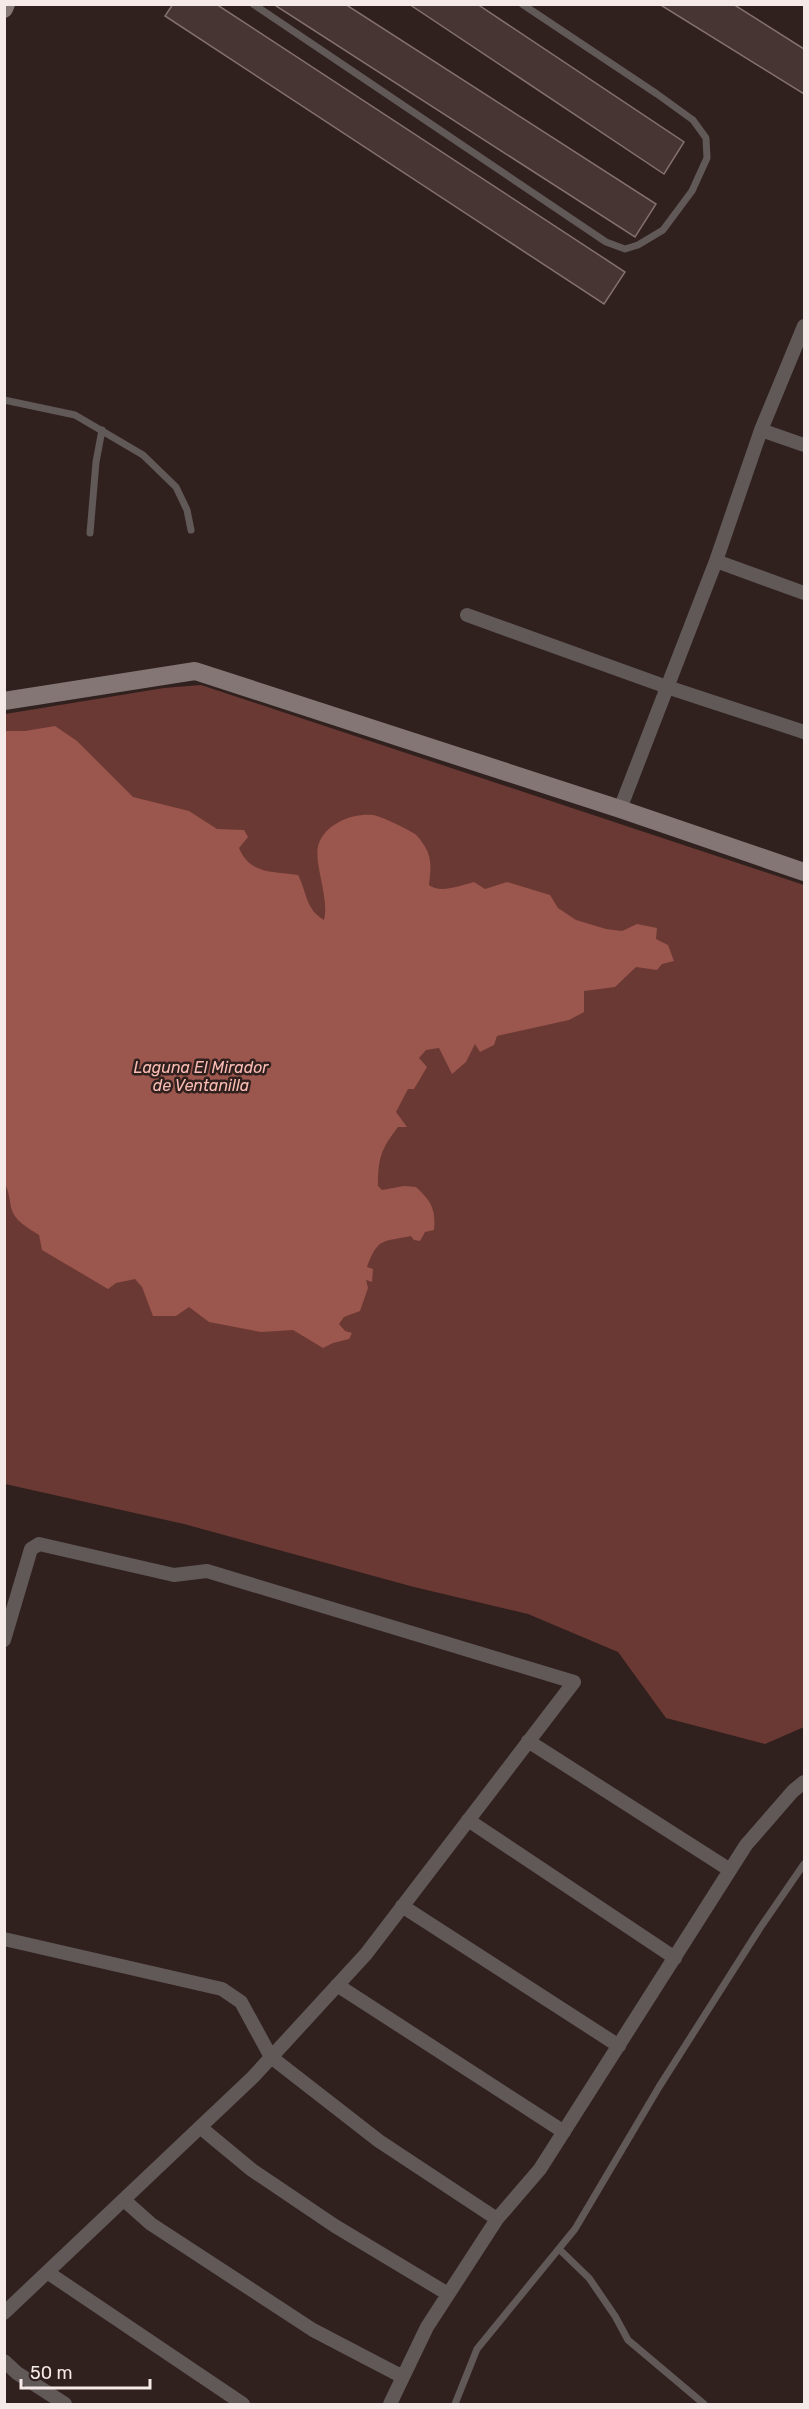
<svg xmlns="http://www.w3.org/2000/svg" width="809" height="2409" font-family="Rubik,sans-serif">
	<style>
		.green { fill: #6b3933 }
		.water { fill: #9b564d }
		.building { fill: #463532; stroke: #84706d; stroke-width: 1.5 }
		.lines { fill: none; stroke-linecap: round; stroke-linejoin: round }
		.lane { stroke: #615957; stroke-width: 7 }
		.street { stroke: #615957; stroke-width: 14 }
		.secondary { stroke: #837674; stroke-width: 18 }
		.labels { text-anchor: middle; stroke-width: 5; stroke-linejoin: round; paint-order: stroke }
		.water-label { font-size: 16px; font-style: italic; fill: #fbbcb3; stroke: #30201e }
	</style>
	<rect width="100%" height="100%" fill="#30201e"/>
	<path class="green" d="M 201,685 L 804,885 L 804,1727 L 765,1744 L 666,1718 L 618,1652 L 528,1614 L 414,1587 L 184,1524 L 5,1484 L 5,714 L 164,688 Z"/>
	<path class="water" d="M 55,726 L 77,741 L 133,797 L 189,811 L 217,829 L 244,830 L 248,837 L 239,848 C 250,875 274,871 298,875 C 307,892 305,909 324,920 C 330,897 312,861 319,843 C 327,823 353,813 373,815 C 381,816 407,829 415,834 C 419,837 426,847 428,853 C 432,863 430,875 429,885 C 440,894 462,885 474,882 L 485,889 L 507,882 L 550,895 L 558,908 L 576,920 L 606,929 L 622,931 L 637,924 L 657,928 L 656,939 L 668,945 L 674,961 L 662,964 L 657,970 L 636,967 L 615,987 L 584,991 L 584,1012 L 569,1020 L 497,1036 L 494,1045 L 480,1052 L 475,1044 L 466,1062 L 452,1074 L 439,1048 L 426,1050 L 419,1058 L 427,1067 L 414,1089 L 408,1089 L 396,1112 L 407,1127 L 398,1127 C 381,1149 378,1158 378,1186 L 382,1190 L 404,1186 L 416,1187 C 431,1201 436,1209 434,1230 L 425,1232 L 420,1241 L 414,1240 L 411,1236 C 383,1242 378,1237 367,1267 L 373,1269 L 372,1282 L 366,1280 L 368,1288 L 360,1311 L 344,1317 L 339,1324 L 345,1331 L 352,1333 L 349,1339 L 333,1343 L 323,1348 L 293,1330 L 261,1332 L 209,1322 L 189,1307 L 176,1316 L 153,1316 L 142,1287 L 135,1279 L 116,1283 L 108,1289 L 42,1250 L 39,1235 C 27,1227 14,1221 11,1207 C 9,1197 9,1191 4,1182 L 5,731 L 25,731 Z"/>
	<path class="building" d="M 173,4 L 216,4 L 625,272 L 604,304 L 165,16 Z
		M 273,4 L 345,4 L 656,204 L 635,237 Z
		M 409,4 L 477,4 L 684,142 L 664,174 Z
		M 659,4 L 733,4 L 804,49 L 804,94 Z"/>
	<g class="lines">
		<path class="lane" d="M 253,4 L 606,242 L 625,249 L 638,245 L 663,230 L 692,191 L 707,158 L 706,138 L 693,120 L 657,94 L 522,4
			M 4,400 L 75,415 L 143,455 L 176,487 L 187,510 L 191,530
			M 90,533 L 96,462 L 102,430
			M 559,2249 L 589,2278 L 615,2316 L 628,2340 L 704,2404
			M 455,2404 L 477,2349 L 575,2229 L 659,2087 L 760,1928 L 804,1864"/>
		<path class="street" d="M 761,430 L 804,445
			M 716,561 L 804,593
			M 467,615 L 667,687 L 804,732
			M 620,809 L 716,561 L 761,430 L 804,326
			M 4,1640 L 31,1549 L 39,1544 L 174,1575 L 207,1571 L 574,1682 L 366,1954 L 253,2077 L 4,2313
			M 528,1741 L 730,1870
			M 468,1820 L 675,1958
			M 402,1906 L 619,2046
			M 4,1939 L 222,1989 L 241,2002 L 271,2057 L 379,2141 L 497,2219
			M 337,1985 L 564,2132
			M 200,2127 L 252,2170 L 335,2226 L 448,2294
			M 124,2200 L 151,2224 L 313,2330 L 403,2377
			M 47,2272 L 243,2404
			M 4,2361 L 17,2373 L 65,2404
			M 390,2404 L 427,2327 L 497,2219 L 540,2169 L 746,1845 L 793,1791 L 804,1782"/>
		<path class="secondary" d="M 4,9 L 6,4
			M 4,701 L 195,671 L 620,809 L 804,872"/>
	</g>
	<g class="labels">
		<g class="water-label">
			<text x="201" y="1073">Laguna El Mirador<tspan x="201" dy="18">de Ventanilla</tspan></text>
		</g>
	</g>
	<rect width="809" height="2409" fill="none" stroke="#f6eae9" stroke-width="12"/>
	<path d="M21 2379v9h129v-9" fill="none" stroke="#f6eae9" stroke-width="3"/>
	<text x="30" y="2379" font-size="18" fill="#f6eae9" stroke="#30201e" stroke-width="4.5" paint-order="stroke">50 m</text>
</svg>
